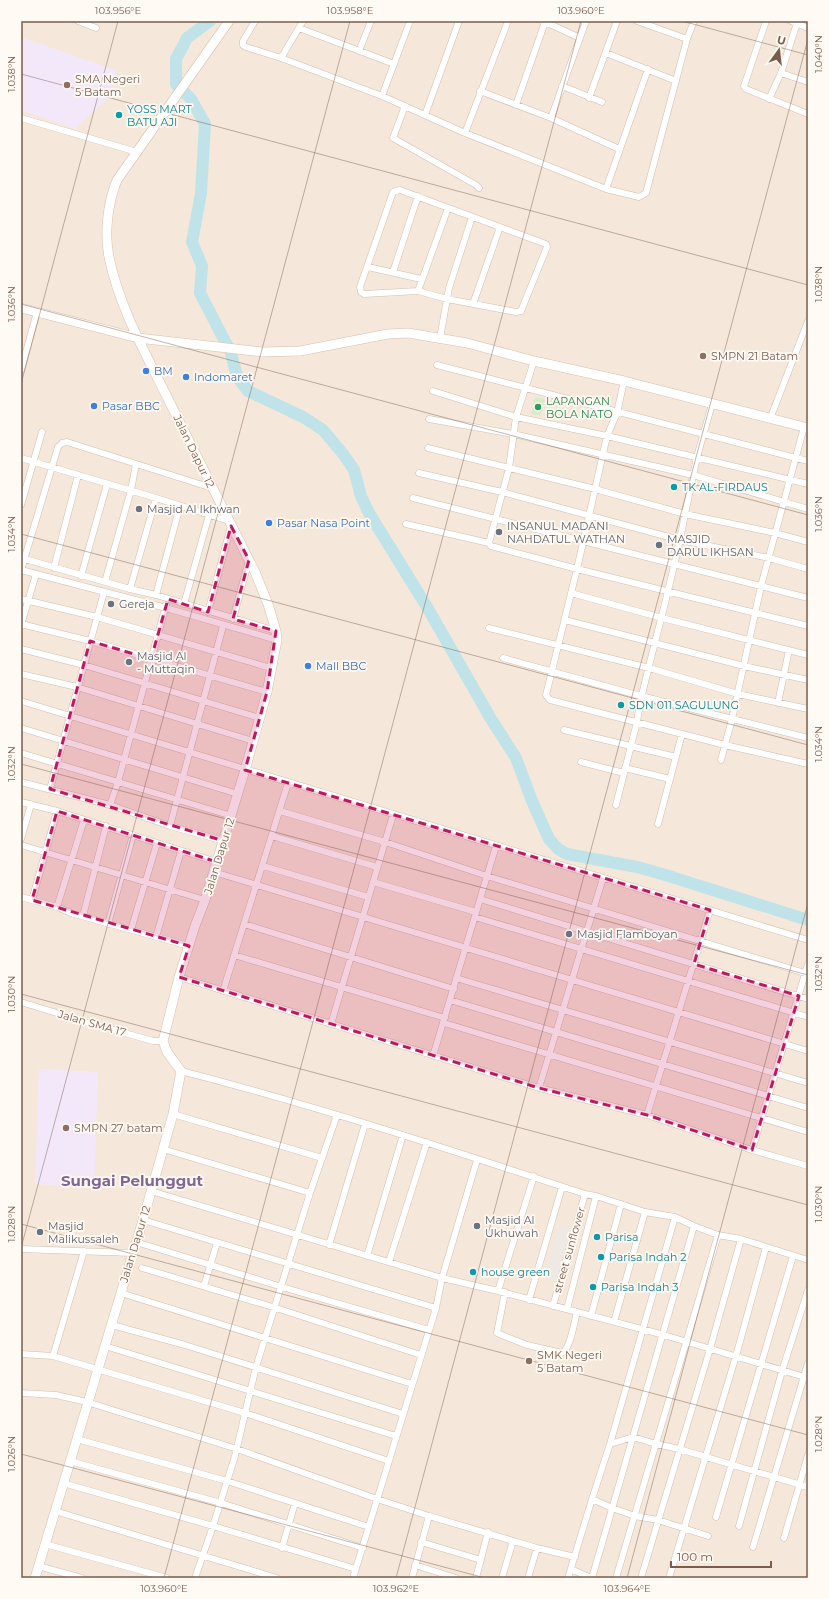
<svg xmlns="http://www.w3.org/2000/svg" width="829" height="1599" font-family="Montserrat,sans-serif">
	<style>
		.residential { fill: #f5e8da }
		.industrial { fill: #efe9e4 }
		.education { fill: #f3e8fa }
		.green { fill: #d8ecc9 }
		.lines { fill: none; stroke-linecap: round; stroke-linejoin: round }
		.river { stroke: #bfe3e8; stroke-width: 12 }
		.street-casing { stroke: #d1beb0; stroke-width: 7 }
		.secondary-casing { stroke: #d6c0b0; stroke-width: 10 }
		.street { stroke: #fff; stroke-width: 6 }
		.secondary { stroke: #fff; stroke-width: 9 }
		.marked { fill: #c2185b; fill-opacity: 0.2; stroke: #c2185b; stroke-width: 3; stroke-dasharray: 8 5; stroke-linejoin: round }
		.ticks { fill: none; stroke: #7a5c4d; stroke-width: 1; stroke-opacity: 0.45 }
		.education-dot { fill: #8d6e63; stroke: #fffaf3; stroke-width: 1.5 }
		.culture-dot { fill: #0f9aa8; stroke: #fffaf3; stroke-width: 1.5 }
		.shop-dot { fill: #3f7fe0; stroke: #fffaf3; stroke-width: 1.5 }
		.leisure-dot { fill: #2e9e5b; stroke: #fffaf3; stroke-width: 1.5 }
		.worship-dot { fill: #6b7280; stroke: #fffaf3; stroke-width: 1.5 }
		.labels { text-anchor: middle; stroke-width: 3.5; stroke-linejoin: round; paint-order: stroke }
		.education-label { font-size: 11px; fill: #785e54; stroke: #fffaf3; text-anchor: start }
		.culture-label { font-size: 11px; fill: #0d838f; stroke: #fffaf3; text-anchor: start }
		.shop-label { font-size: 11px; fill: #366cbe; stroke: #fffaf3; text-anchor: start }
		.leisure-label { font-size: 11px; fill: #27864d; stroke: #fffaf3; text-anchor: start }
		.street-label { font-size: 11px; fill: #7a5c4d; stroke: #fffaf3 }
		.worship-label { font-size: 11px; fill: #5b616d; stroke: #fffaf3; text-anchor: start }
		.district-label { font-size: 15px; font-weight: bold; fill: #846695; stroke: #fffaf3 }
		.neatline { fill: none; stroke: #7a5c4d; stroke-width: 1.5 }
		.ticks-label { font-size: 10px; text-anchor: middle; fill: #7a5c4d }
	</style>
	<rect width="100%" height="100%" fill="#fdf6ec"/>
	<path class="residential" d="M 21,21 L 808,21 L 808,1578 L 21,1578 Z"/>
	<path class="industrial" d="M 560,1226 L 576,1229 L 562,1279 L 549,1279 L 543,1276 Z"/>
	<path class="education" d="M 21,37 L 117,71 L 107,99 L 75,129 L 21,110 Z
		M 39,1069 L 98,1072 L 94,1187 L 35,1184 Z"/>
	<path class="green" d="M 535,397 L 545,399 L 540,416 L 531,414 Z"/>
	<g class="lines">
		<path class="river" d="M 210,21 L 187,38 L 176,59 L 176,84 L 191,99 L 205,124 L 201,193 L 192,242 L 202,266 L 200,293 L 231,353 L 236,373 L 241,382 L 248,391 L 303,417 L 323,430 L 344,455 L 354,470 L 361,496 L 369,513 L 427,607 L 491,719 L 516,758 L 532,801 L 549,839 L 558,849 L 567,854 L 637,867 L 659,873 L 808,920"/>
		<defs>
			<path id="street" d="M 78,21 L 96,28
				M 255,21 L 243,41 L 243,45 L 246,47 L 281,58 L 382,96 L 465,133 L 606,189 L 639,197 L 646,193 L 687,39 L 694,21
				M 543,21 L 580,38
				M 637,21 L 687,39
				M 766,21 L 744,86 L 746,89 L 808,114
				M 791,21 L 808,28
				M 299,28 L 394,64
				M 359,51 L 371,21
				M 606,53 L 676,81
				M 281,58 L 303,21
				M 781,73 L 808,82
				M 562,86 L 602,102
				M 480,91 L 551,118 L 619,149
				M 382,96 L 410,21
				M 589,98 L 617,21
				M 769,99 L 781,73 L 797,23
				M 516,105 L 545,22
				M 405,106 L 393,138 L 476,185 L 479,188
				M 425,115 L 459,21
				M 21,118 L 137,152
				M 551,118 L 586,21
				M 465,133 L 508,21
				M 606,189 L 648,69
				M 400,190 L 546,244 L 547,247 L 521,311 L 516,312 L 447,299 L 418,291 L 364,294 L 361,292 L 360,287 L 393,192 Z
				M 368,267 L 421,279
				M 393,272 L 418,196
				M 418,291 L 448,208
				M 473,304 L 500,227
				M 440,338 L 449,288 L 472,217
				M 437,365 L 808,461
				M 21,370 L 37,312
				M 624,381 L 617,413 L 607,436 L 577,569 L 546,695 L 550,700 L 725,745 L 808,764
				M 433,391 L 516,417 L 607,436 L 808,484
				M 712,404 L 697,457 L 685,514 L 775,533 L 808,542
				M 429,419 L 513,434 L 693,475 L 808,509
				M 770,419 L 808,321
				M 428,448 L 595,489 L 685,514 C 674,575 656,635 642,695 C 640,704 638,713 637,722 C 630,750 623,778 616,805
				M 21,458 L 156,498 L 229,521
				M 419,473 L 502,492 L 680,540 L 769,558 L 808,569
				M 413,498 L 808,598
				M 21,505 L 42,432
				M 406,524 L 489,543 L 491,546 L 577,569 L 808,626
				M 489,543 L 509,468 L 516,417 L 534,361
				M 25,559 L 130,589 L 156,595 L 276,631
				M 54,568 L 78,475
				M 21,570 L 58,447 L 62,443 L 67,442 L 212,488
				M 21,570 L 166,608 L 277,640
				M 81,576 L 107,484
				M 105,582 L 131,490 L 136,464
				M 130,589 L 156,498
				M 571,593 L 662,618 L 808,655
				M 156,595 L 180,506
				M 21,599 L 97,617 L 271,668
				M 184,604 L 209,515
				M 208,612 L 231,526
				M 233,619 L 249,560
				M 565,620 L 744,666 L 808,680
				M 21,624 L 90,641 L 267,692
				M 21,625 L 36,574
				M 489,628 L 649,668 L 738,694 L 808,709
				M 21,649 L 84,665 L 260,718
				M 503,658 L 641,696 L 808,738
				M 21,674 L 77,687 L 253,741
				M 21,701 L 808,940
				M 778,703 L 789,650
				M 21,728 L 238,794
				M 564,730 L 676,757
				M 21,753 L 232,816
				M 721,760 L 732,719 L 761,586 L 804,427
				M 581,762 L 624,773
				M 625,768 L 670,779
				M 21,782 L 110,805 L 170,826 L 224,841
				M 50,789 L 104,592
				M 21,802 L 57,811 L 217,862
				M 110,805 L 118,782 L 166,605
				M 280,811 L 385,842 L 487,876 L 808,974
				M 658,824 L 682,734
				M 170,826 L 223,626
				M 272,836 L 377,867
				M 21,839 L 31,804
				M 21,845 L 205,900
				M 263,866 L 368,897
				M 214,872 L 808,1051
				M 373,882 L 476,912
				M 21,897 L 57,907 L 71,913 L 189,946
				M 480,899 L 808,999
				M 32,900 L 57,811
				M 57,907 L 84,820
				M 83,916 L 106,826
				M 475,917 L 808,1017
				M 108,924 L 133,835
				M 244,924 L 454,989
				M 131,930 L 157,843
				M 156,937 L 181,851
				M 234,955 L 445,1018
				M 179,977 L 539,1088 L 647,1115 L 752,1150 L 808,1166
				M 456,978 L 808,1083
				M 223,991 L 288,783
				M 450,1000 L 808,1108
				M 21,1002 L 89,1023 L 153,1041 L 163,1041
				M 444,1023 L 808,1132
				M 331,1024 L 393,815
				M 433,1056 L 496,846
				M 181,1071 C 317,1106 451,1150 585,1194 L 596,1196 L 645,1212 L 675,1217 L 694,1226 L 718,1235 L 741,1239 L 808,1260
				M 539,1088 L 603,878
				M 173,1114 L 322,1158
				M 647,1115 L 710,910
				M 163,1149 L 310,1193
				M 752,1150 L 808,964
				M 151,1191 L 442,1278 L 498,1291 L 664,1335 L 808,1378
				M 143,1220 L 436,1308
				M 136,1242 L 282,1287 L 429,1330
				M 329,1245 L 365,1124
				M 21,1249 L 132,1253
				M 367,1256 L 403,1135
				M 389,1262 L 427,1142
				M 142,1268 L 276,1308 L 421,1355
				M 204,1286 L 217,1243
				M 498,1291 L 534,1176
				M 505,1292 L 497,1333 L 527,1345 L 562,1353 C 571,1348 574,1322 577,1312
				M 121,1293 L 412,1384
				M 529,1300 L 562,1187
				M 553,1306 L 585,1194
				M 567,1309 L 596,1196
				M 591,1316 L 621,1204
				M 614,1322 L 645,1212
				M 112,1325 L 185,1345 L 403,1414
				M 105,1346 L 396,1436
				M 21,1354 L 53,1356 L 245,1413 L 389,1461
				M 53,1356 L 84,1251
				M 21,1393 L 56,1395 L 87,1402 L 237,1449 L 377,1499 L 429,1516 L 537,1548 L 575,1557
				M 77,1439 L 227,1481 L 369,1527
				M 610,1444 L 633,1437 L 656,1444 L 679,1449 L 808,1487
				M 70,1461 L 221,1503 L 363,1548
				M 63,1483 L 213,1526 L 356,1569
				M 592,1499 L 612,1508 L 635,1516 L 658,1520 L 708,1536
				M 55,1511 L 277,1578
				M 716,1517 L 793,1256
				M 739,1526 L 782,1371 L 808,1290
				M 784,1538 L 808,1455
				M 421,1542 L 481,1560
				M 45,1544 L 167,1578
				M 753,1547 L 808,1363
				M 282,1548 L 295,1503
				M 415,1565 L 456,1578
				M 38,1566 L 82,1578
				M 571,1569 L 591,1578
				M 195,1578 L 213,1526 L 235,1456 L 256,1367 L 310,1193 L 337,1115
				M 353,1578 L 436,1308 L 442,1278 L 477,1160
				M 412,1578 L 429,1516
				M 476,1578 L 488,1532
				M 502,1578 L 513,1541
				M 528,1578 L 537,1548
				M 568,1578 L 592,1499 L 610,1444 L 675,1217
				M 592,1578 L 694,1226
				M 616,1578 L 718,1235
				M 641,1578 L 710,1349 L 741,1239
				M 669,1578 L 736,1356 L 766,1247"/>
			<path id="secondary" d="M 21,308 L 138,338 L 263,352 L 300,351 L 388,334 L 408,333 L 467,343 L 534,361 L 624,381 L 808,428
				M 35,1578 L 143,1220 L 173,1114 L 181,1071 L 167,1052 L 163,1041 L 179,977 L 195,926 L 205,900 L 245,770 L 267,692 L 277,640 L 276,631 L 268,604 L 255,572 C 226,515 197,457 168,399 C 146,354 119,307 109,257 C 104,233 108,202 117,180 L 229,21"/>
		</defs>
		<use href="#street" class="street-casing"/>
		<use href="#secondary" class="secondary-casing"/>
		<use href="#street" class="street"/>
		<use href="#secondary" class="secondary"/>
	</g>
	<path class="marked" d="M 231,526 L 249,560 L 233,619 L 276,631 L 267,692 L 245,770 L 710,910 L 694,964 L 799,996 L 752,1150 L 647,1115 L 539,1088 L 179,977 L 189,946 L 32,900 L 57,811 L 217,862 L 224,841 L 50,789 L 90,641 L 151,659 L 168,599 L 208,612 Z"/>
	<path class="ticks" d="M 682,21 L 808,55M 21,74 L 808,285M 21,304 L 808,515M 21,384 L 118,21M 21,534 L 808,745M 21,764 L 808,975M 21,994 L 808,1205M 21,1224 L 808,1435M 21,1248 L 350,21M 21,1454 L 485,1578M 164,1578 L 581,21M 396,1578 L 808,39M 627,1578 L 808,903"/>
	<g class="education-dot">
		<circle cx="67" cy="85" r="4"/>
		<circle cx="703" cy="356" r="4"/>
		<circle cx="66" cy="1128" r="4"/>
		<circle cx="529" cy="1361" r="4"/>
	</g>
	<g class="culture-dot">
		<circle cx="119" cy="115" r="4"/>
		<circle cx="674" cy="487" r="4"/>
		<circle cx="621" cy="705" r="4"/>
		<circle cx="597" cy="1237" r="4"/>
		<circle cx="601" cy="1257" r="4"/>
		<circle cx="473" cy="1272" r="4"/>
		<circle cx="593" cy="1287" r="4"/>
	</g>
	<g class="shop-dot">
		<circle cx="146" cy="371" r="4"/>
		<circle cx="186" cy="377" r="4"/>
		<circle cx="94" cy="406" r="4"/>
		<circle cx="269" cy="523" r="4"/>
		<circle cx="308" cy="666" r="4"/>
	</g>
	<circle class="leisure-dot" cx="538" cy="407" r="4"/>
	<g class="worship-dot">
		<circle cx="139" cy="509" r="4"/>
		<circle cx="499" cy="532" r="4"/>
		<circle cx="659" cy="545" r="4"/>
		<circle cx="111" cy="604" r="4"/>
		<circle cx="129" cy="662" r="4"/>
		<circle cx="569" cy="934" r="4"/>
		<circle cx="477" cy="1226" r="4"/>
		<circle cx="40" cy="1232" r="4"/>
	</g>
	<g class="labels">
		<g class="education-label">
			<text x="75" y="83">SMA Negeri<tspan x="75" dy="13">5 Batam</tspan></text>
			<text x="711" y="360">SMPN 21 Batam</text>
			<text x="74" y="1132">SMPN 27 batam</text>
			<text x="537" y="1359">SMK Negeri<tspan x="537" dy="13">5 Batam</tspan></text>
		</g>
		<g class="culture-label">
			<text x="127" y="113">YOSS MART<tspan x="127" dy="13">BATU AJI</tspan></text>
			<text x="682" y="491">TK AL-FIRDAUS</text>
			<text x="629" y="709">SDN 011 SAGULUNG</text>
			<text x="605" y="1241">Parisa</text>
			<text x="609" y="1261">Parisa Indah 2</text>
			<text x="481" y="1276">house green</text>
			<text x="601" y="1291">Parisa Indah 3</text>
		</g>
		<g class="shop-label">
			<text x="154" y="375">BM</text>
			<text x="194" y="381">Indomaret</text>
			<text x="102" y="410">Pasar BBC</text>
			<text x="277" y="527">Pasar Nasa Point</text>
			<text x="316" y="670">Mall BBC</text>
		</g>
		<g class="leisure-label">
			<text x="546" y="405">LAPANGAN<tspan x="546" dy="13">BOLA NATO</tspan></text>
		</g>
		<g class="street-label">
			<text transform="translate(194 451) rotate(64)" y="4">Jalan Dapur 12</text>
			<text transform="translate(219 856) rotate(-73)" y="4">Jalan Dapur 12</text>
			<text transform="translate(92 1023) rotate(16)" y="4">Jalan SMA 17</text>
			<text transform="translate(135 1244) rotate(-73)" y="4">Jalan Dapur 12</text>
			<text transform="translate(569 1250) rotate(-74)" y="4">street sunflower</text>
		</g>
		<g class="worship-label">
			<text x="147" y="513">Masjid Al Ikhwan</text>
			<text x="507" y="530">INSANUL MADANI<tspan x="507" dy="13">NAHDATUL WATHAN</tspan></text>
			<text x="667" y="543">MASJID<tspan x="667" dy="13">DARUL IKHSAN</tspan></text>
			<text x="119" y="608">Gereja</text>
			<text x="137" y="660">Masjid Al<tspan x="137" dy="13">- Muttaqin</tspan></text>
			<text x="577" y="938">Masjid Flamboyan</text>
			<text x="485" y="1224">Masjid Al<tspan x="485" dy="13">Ukhuwah</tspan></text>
			<text x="48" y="1230">Masjid<tspan x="48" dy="13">Malikussaleh</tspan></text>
		</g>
		<g class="district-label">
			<text x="132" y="1186">Sungai Pelunggut</text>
		</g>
	</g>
	<rect width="829" height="1599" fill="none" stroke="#fffaf3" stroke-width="44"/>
	<g transform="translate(779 50) rotate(15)" stroke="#fffaf3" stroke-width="3" paint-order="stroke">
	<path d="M0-3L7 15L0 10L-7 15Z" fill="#7a5c4d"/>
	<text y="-6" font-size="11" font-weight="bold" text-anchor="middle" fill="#7a5c4d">U</text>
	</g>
	<path d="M671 1561v6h100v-6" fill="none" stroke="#7a5c4d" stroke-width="2"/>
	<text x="677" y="1561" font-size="12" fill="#7a5c4d" stroke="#fffaf3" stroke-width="3" paint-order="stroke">100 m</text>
	<rect x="22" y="22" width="785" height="1555" class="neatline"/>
	<g class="ticks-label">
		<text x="118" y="14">103.956°E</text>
		<text x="350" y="14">103.958°E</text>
		<text x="581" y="14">103.960°E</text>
		<text transform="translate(818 54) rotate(-90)" y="4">1.040°N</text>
		<text transform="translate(11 74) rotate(-90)" y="4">1.038°N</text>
		<text transform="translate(818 284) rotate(-90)" y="4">1.038°N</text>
		<text transform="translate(11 304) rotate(-90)" y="4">1.036°N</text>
		<text transform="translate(818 514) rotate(-90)" y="4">1.036°N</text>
		<text transform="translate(11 534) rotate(-90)" y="4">1.034°N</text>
		<text transform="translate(818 744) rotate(-90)" y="4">1.034°N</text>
		<text transform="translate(11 764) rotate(-90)" y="4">1.032°N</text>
		<text transform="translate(818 974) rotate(-90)" y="4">1.032°N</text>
		<text transform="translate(11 994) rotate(-90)" y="4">1.030°N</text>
		<text transform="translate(818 1204) rotate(-90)" y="4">1.030°N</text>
		<text transform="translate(11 1224) rotate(-90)" y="4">1.028°N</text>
		<text transform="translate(818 1434) rotate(-90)" y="4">1.028°N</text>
		<text transform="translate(11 1454) rotate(-90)" y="4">1.026°N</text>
		<text x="164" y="1592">103.960°E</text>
		<text x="396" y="1592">103.962°E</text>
		<text x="627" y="1592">103.964°E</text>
	</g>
</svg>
